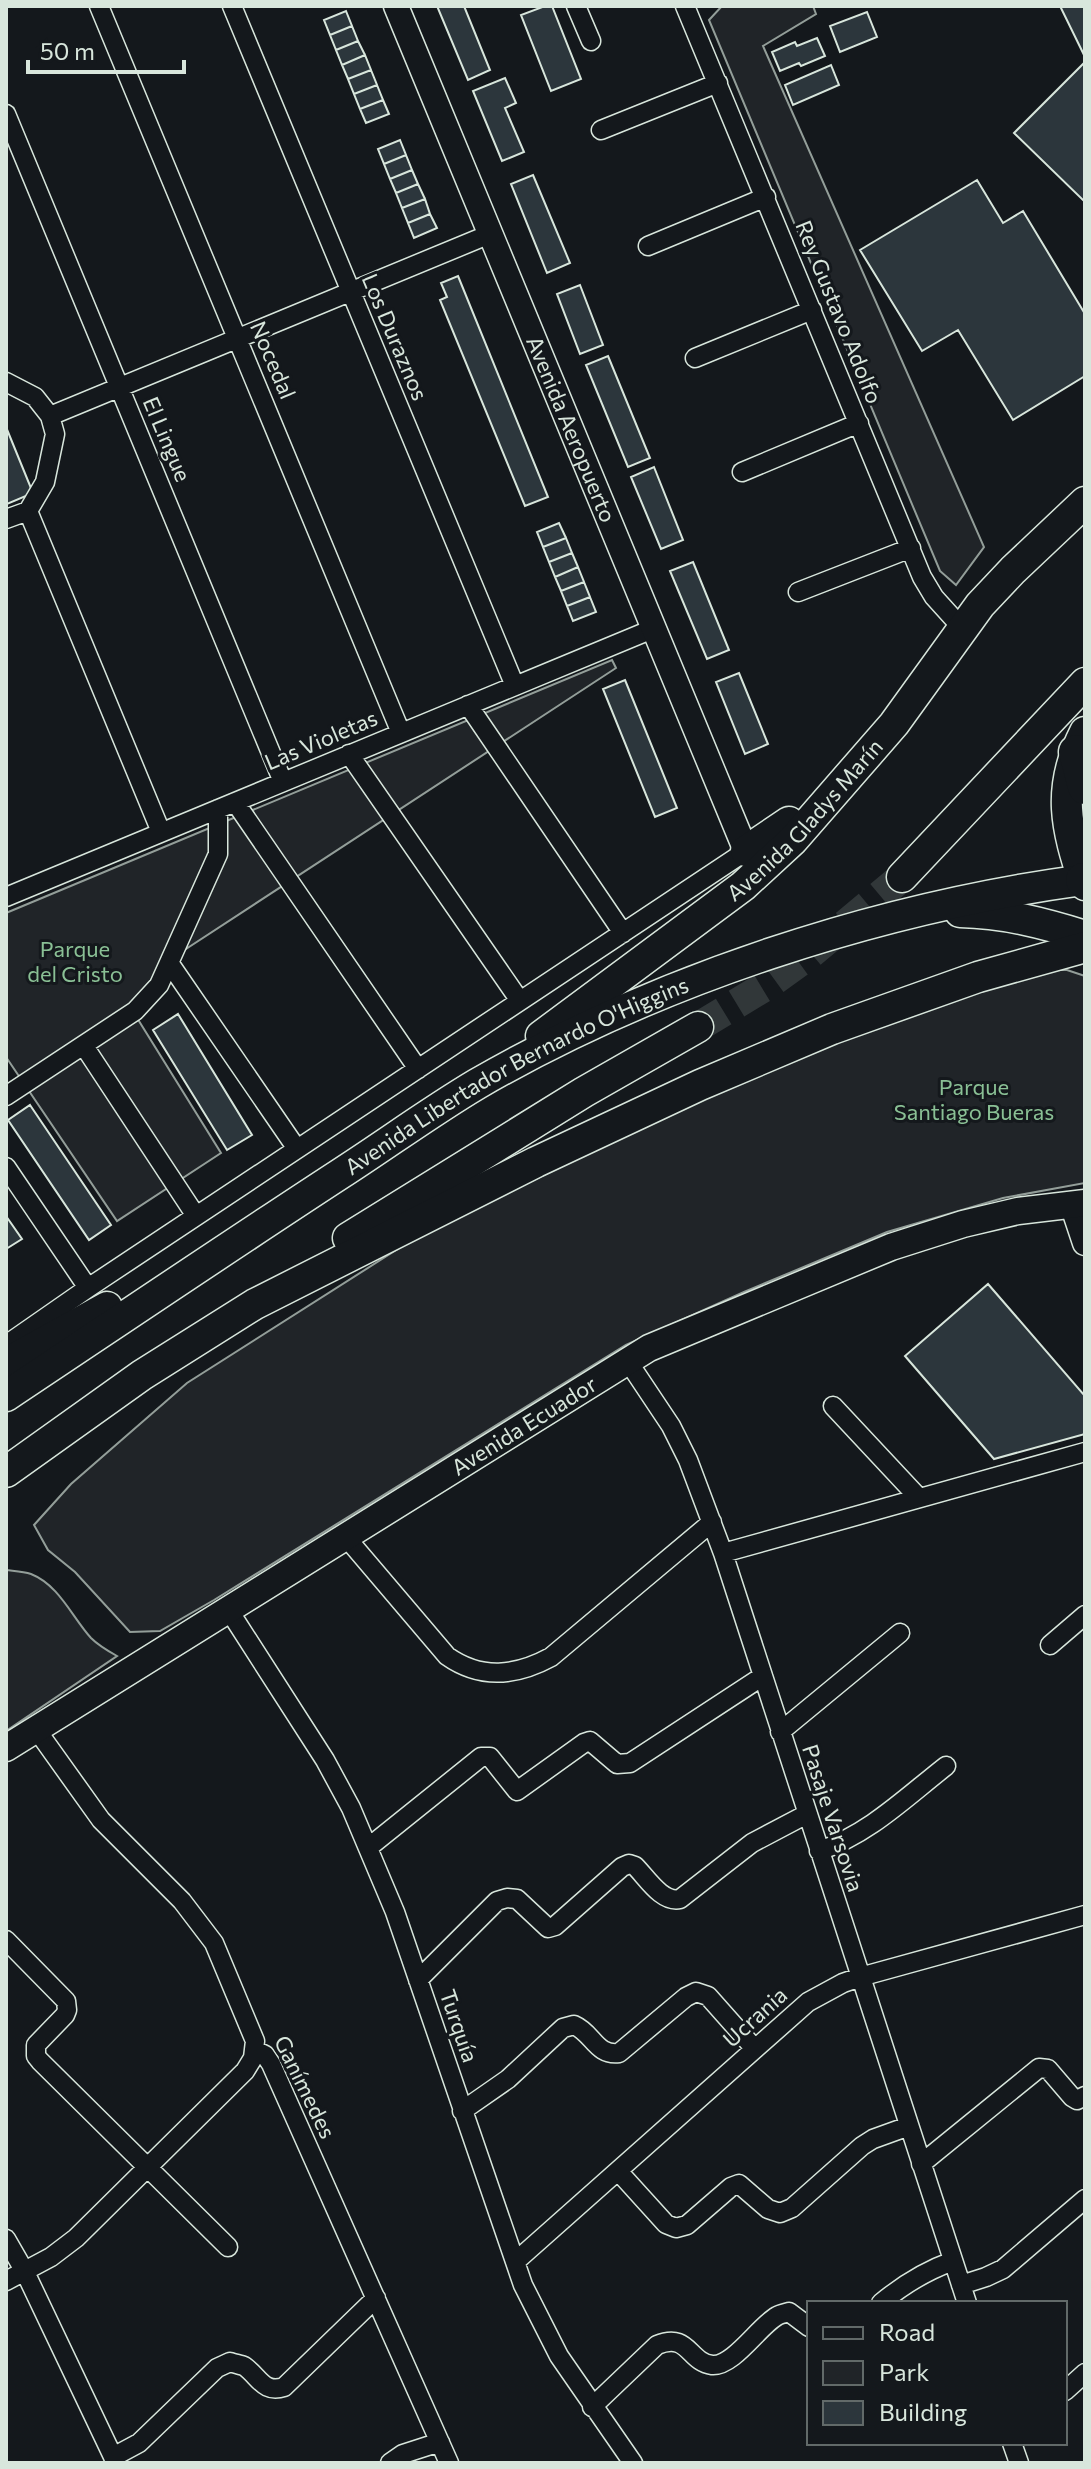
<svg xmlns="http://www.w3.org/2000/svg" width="1091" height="2469" font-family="Commissioner,sans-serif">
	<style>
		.green { fill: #202428; stroke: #939e99; stroke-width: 2 }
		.building { fill: #2c363c; stroke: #d8e6dc; stroke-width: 2 }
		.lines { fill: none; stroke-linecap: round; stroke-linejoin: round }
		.primary-tunnel { stroke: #313739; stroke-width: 30; stroke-dasharray: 30 15; stroke-linecap: butt }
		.minor-casing { stroke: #d8e6dc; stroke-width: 21 }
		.tertiary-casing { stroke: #d8e6dc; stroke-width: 27 }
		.secondary-casing { stroke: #d8e6dc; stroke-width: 29 }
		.primary-casing { stroke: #d8e6dc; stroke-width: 33 }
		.motorway-casing { stroke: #d8e6dc; stroke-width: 37 }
		.minor { stroke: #14181c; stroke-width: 18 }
		.tertiary { stroke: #14181c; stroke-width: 24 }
		.secondary { stroke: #14181c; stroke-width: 26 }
		.primary { stroke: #14181c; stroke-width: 30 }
		.motorway { stroke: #14181c; stroke-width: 34 }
		.labels { text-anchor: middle; stroke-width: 6; stroke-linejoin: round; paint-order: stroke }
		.street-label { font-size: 22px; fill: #d8e6dc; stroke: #14181c }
		.park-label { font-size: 22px; fill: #8ac095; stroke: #14181c }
	</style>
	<rect width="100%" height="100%" fill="#14181c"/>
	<path class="green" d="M 722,6 L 813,6 L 816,14 L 763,46 L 984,547 L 956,585 L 940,571 L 709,20 Z
		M 612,660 L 616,668 L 186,949 L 162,968 L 129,1005 L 221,1153 L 117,1221 L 6,1057 L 6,913 Z
		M 1053,970 L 1067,970 L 1085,976 L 1085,1183 L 1003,1198 L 887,1232 L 744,1292 L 626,1345 L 214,1600 L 160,1631 L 130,1632 L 75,1572 L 48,1550 L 34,1525 L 71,1484 L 187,1383 L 415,1238 L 730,1084 L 913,1011 Z
		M 6,1570 C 14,1571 23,1571 31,1574 C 59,1585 72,1617 91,1638 C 99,1646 108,1651 117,1656 L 6,1731 Z"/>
	<path class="building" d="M 437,6 L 464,6 L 490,70 L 468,80 Z
		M 545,6 L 552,6 L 581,79 L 551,91 L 521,15 Z
		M 1060,6 L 1085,6 L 1085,57 Z
		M 346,11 L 352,26 L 330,35 L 324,20 Z
		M 867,12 L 877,37 L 840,52 L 830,26 Z
		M 352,26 L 358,41 L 336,50 L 330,35 Z
		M 817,38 L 825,56 L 801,66 L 799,63 L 780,71 L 772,52 L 795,42 L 797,46 Z
		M 358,41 L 365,55 L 342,65 L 336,50 Z
		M 365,55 L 371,70 L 348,79 L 342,65 Z
		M 1085,62 L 1085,202 L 1014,133 Z
		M 831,65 L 839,85 L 793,105 L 785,85 Z
		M 371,70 L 377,85 L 354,94 L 348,79 Z
		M 505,78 L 516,103 L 505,108 L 524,152 L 502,161 L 473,91 Z
		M 377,85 L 383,100 L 360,109 L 354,94 Z
		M 383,100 L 389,114 L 366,123 L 360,109 Z
		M 400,140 L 406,155 L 384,164 L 378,149 Z
		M 406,155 L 412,170 L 390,179 L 384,164 Z
		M 412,170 L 418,184 L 396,193 L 390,179 Z
		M 533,175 L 570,263 L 547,273 L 511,184 Z
		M 977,180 L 1003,223 L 1023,211 L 1085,314 L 1085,376 L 1013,420 L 958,330 L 922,351 L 860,250 Z
		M 418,184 L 425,199 L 402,208 L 396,193 Z
		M 425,199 L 430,214 L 408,223 L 402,208 Z
		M 430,214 L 437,228 L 414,238 L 408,223 Z
		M 458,276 L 548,497 L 525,506 L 440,300 L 447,297 L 441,283 Z
		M 580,285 L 603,345 L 580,354 L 557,294 Z
		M 608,356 L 650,458 L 628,467 L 586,365 Z
		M 6,427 L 33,493 L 7,504 L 6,501 Z
		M 654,467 L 683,540 L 661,549 L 631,477 Z
		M 559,523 L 566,538 L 543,547 L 537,532 Z
		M 566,538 L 572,553 L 549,562 L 543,547 Z
		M 572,553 L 578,567 L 555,577 L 549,562 Z
		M 693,562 L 729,650 L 707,659 L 670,571 Z
		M 578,567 L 584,582 L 561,591 L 555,577 Z
		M 584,582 L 590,597 L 567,606 L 561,591 Z
		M 590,597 L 596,612 L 573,621 L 567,606 Z
		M 739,673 L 768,744 L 745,754 L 716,682 Z
		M 625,680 L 677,808 L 655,817 L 603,689 Z
		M 178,1014 L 252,1135 L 227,1150 L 153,1030 Z
		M 30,1105 L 111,1225 L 89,1240 L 8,1120 Z
		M 6,1216 L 22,1239 L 6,1249 Z
		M 988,1284 L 1085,1396 L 1085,1434 L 994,1459 L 905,1356 Z"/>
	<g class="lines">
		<path class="primary-tunnel" d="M 698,1027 L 769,984 L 809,955 L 902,877"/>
		<defs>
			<path id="minor" d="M 99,6 L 401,733
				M 232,6 L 515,686
				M 576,6 L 591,41
				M 685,6 L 922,577 L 934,597 L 962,628
				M 6,114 L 283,782
				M 601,130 L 718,83
				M 648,246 L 766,197
				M 695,358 L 812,310
				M 6,382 L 35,397 L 50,416 L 55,434 L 45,482 L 28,511
				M 50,416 L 490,234
				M 742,472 L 859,423
				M 28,511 L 161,832
				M 6,519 L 28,511
				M 798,592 L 911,548
				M 468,705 L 623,933
				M 349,754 L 520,1001
				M 235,802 L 418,1069
				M 6,897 L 655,628
				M 170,964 L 297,1149
				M 84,1046 L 196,1216
				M 6,1096 L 135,1011 L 159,985 L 218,854 L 218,809
				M 6,1167 L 88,1288
				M 6,1345 L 88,1288 L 746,851
				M 627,1360 L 671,1426 L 688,1460 L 723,1553 L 967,2303
				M 833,1406 L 919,1498
				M 345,1536 L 447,1656 C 481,1680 516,1676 551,1657 L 712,1522
				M 723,1553 L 1085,1452
				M 228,1609 L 325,1760 L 351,1808 L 395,1912 L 523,2285 L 559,2356 L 633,2463
				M 1050,1645 L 1085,1615
				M 780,1732 L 900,1633
				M 369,1847 L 481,1757 L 490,1757 L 517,1791 L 584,1743 L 590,1741 L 617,1764 L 630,1763 L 763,1676
				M 819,1851 C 869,1834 905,1798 946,1766
				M 6,1940 L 66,2001 L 67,2010 L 65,2015 L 36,2045 L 36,2056 L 40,2061 L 228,2247
				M 418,1980 L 497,1901 L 507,1898 L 517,1899 L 548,1928 L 555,1926 L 622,1867 L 629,1864 L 635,1866 C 647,1878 662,1903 680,1899 L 752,1843 L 807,1814
				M 255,2050 L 265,2055 L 271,2064 L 449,2463
				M 462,2111 L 508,2079 L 563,2028 L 574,2025 C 593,2033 596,2056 619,2053 L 686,1997 L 696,1992 L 708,1996 L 755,2049
				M 921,2164 L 1039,2068 L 1048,2069 L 1072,2097 L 1077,2100 L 1085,2096
				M 618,2171 L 666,2224 L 676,2228 L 687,2225 L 731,2187 L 739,2184 L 768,2209 L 780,2213 L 792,2208 L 862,2146 L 873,2139 L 909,2126
				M 6,2239 L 25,2272 L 116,2463
				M 515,2262 L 808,2002 L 843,1983 L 860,1977 L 1085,1915
				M 6,2281 L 51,2257 L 76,2238 L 245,2071 L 253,2058 L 255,2041 L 214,1943 L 182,1901 L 101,1820 L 36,1729
				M 961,2285 L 986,2277 L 1003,2269 L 1085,2199
				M 881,2303 C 904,2284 925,2271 953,2261
				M 1065,2391 L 1085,2373
				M 592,2407 L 657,2345 C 689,2332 688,2362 712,2365 C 733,2367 759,2326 777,2316 C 780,2314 785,2313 789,2312 L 809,2327
				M 1012,2443 L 1019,2463
				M 113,2457 L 139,2443 L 217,2368 L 230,2362 C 233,2363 241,2365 244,2366 C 259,2376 263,2394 284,2387 L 376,2298
				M 390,2463 L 403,2454 L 440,2442"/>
			<g id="tertiary">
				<path id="s1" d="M 396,6 L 746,851"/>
				<path d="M 1072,1204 L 1085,1243"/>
			</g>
			<g id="secondary">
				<path id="s2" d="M 6,1748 L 649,1348 L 891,1247 L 963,1224 L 1018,1211 L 1085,1203"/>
			</g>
			<g id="primary">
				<path d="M 1085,732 C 1056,789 1066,828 1085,885"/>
				<path d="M 746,851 L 789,822"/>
				<path d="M 902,877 L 1085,683"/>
				<path d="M 960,912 C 1005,913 1043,923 1085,936"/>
				<path id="s3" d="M 541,1036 L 743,886 L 793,840 L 894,724 L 980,605 L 1013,570 L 1085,502"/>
				<path d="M 348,1238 L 584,1092 L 698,1027"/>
				<path d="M 6,1363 L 107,1307"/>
				<path id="s4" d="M 6,1396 C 117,1322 228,1247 340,1174 C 385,1145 430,1112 477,1084 C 657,980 877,908 1083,880"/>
				<path d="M 6,1472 L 142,1375 L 255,1304 L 536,1162 L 700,1085 L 832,1029 L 978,977 L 1085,947"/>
			</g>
			<path id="motorway" d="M 1076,752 L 1085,787
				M 1083,880 L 1085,880"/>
		</defs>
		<use href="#minor" class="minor-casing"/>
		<use href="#tertiary" class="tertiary-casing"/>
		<use href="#secondary" class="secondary-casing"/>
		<use href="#primary" class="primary-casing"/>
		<use href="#motorway" class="motorway-casing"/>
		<use href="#minor" class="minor"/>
		<use href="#tertiary" class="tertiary"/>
		<use href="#secondary" class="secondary"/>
		<use href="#primary" class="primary"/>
		<use href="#motorway" class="motorway"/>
	</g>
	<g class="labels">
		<g class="street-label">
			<text transform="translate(839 312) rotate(68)" y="8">Rey Gustavo Adolfo</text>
			<text transform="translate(395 337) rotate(67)" y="8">Los Duraznos</text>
			<text transform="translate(273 360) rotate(67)" y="8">Nocedal</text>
			<text dy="8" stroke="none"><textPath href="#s1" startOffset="458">Avenida Aeropuerto</textPath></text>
			<text transform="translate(167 439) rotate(67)" y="8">El Lingue</text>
			<text transform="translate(321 740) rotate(-23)" y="8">Las Violetas</text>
			<text dy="8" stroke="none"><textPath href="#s3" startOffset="342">Avenida Gladys Marín</textPath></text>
			<text dy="8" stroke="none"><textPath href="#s4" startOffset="604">Avenida Libertador Bernardo O'Higgins</textPath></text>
			<text dy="8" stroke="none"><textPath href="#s2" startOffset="610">Avenida Ecuador</textPath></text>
			<text transform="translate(833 1818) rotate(72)" y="8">Pasaje Varsovia</text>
			<text transform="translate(755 2017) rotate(-42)" y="8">Ucrania</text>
			<text transform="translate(459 2026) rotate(71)" y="8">Turquía</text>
			<text transform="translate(305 2087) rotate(64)" y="8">Ganímedes</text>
		</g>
		<g class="park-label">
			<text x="75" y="957">Parque<tspan x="75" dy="25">del Cristo</tspan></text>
			<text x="974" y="1095">Parque<tspan x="974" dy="25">Santiago Bueras</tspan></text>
		</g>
	</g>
	<rect width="1091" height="2469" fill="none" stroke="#d8e6dc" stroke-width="16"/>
	<rect x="807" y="2301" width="260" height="144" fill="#14181c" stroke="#626a69" stroke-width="2"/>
	<rect x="823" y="2327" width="40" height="12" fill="#14181c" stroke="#626a69" stroke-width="2"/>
	<text x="879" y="2341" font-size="24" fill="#d8e6dc">Road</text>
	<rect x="823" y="2361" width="40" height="24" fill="#202428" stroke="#626a69" stroke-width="2"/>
	<text x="879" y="2381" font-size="24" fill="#d8e6dc">Park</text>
	<rect x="823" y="2401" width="40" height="24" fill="#2c363c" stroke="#626a69" stroke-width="2"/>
	<text x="879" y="2421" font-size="24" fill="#d8e6dc">Building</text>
	<path d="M28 60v12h156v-12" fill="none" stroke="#d8e6dc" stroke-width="4"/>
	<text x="40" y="60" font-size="24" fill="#d8e6dc" stroke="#14181c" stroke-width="6" paint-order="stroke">50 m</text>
</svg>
